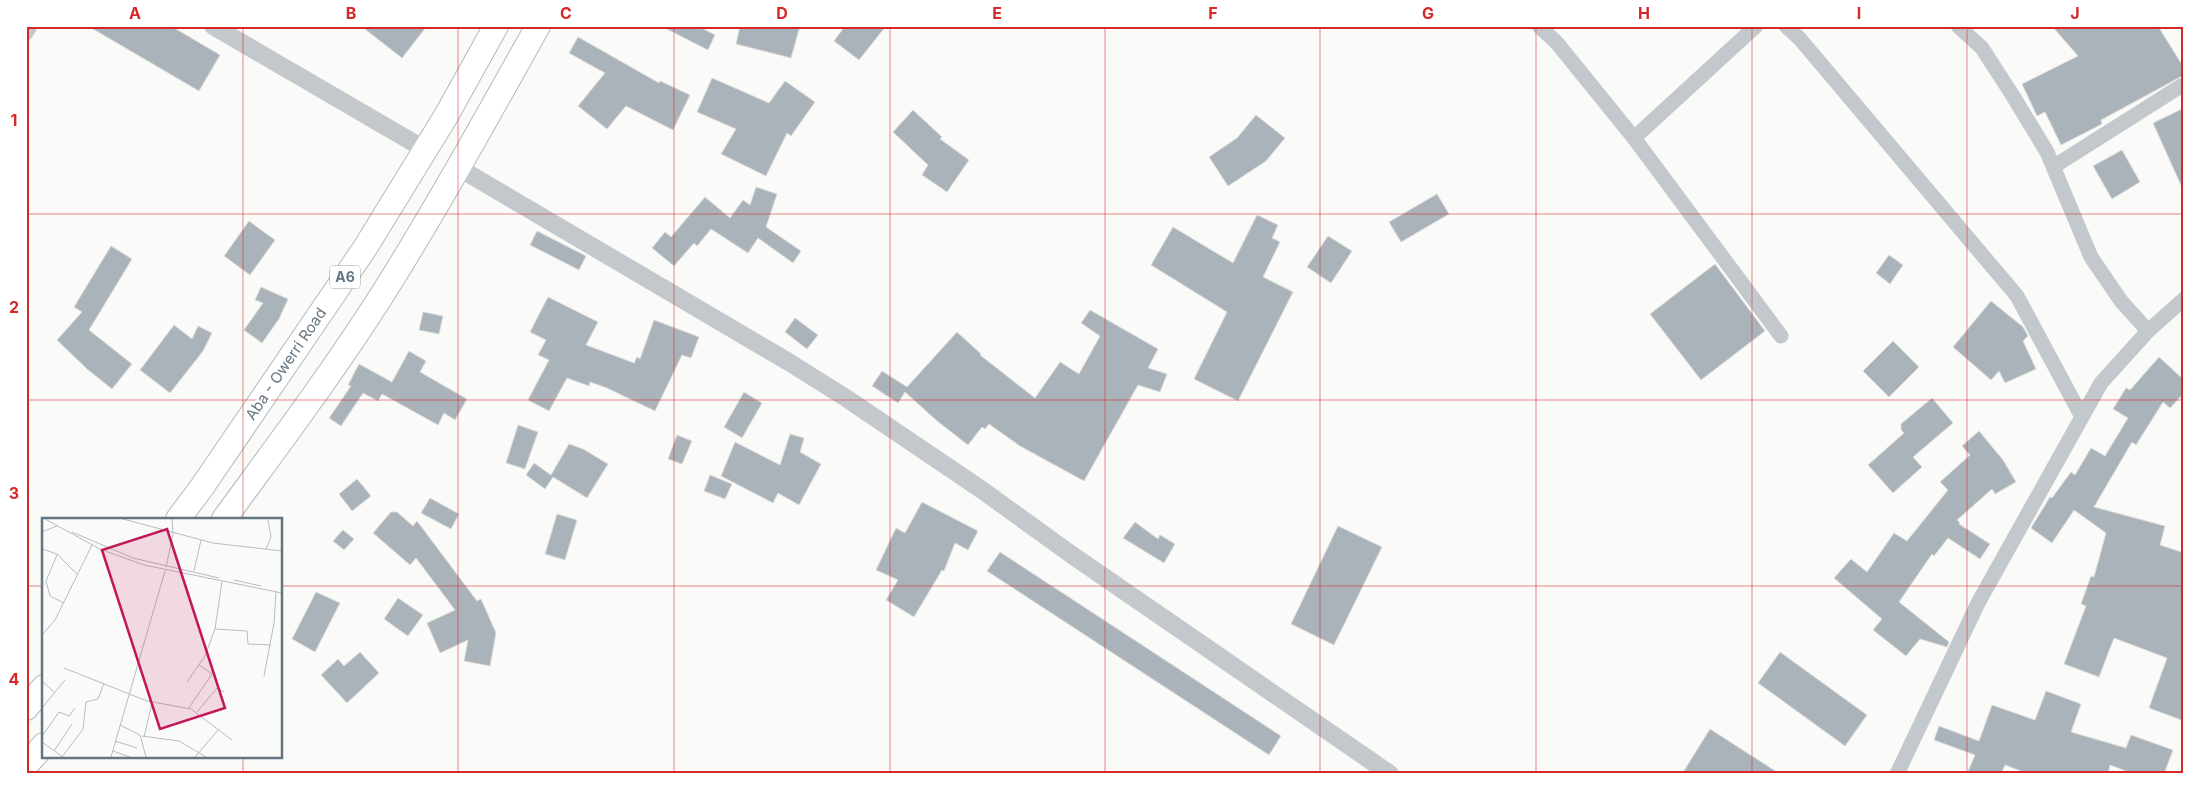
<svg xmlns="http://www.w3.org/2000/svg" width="2210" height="800" font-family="Inter,sans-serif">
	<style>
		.building { fill: #aab3b9; stroke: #dcdcda }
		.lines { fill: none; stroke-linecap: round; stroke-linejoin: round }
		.trunk-casing { stroke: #b4b9bd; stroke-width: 26 }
		.minor { stroke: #c3c8cc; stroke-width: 15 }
		.tertiary { stroke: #c3c8cc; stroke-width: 18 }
		.trunk { stroke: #fff; stroke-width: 24 }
		.grid { fill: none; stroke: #d62828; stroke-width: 1; stroke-opacity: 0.55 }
		.labels { text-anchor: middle; stroke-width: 5; stroke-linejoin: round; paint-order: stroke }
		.shield { fill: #fff; stroke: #939fa8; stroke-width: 1 }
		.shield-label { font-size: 14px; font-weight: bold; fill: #657683 }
		.street-label { font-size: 15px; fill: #657683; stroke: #fff }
		.inset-road { fill: none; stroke: #b5bdc2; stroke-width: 1 }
		.view { fill: #c2185b; fill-opacity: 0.15; stroke: #c2185b; stroke-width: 2.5 }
		.inset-edge { fill: none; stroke: #657683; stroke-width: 2.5 }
		.neatline { fill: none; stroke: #d62828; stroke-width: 2 }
		.grid-label { font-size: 16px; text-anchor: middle; font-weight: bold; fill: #d62828 }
	</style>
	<rect width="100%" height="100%" fill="#fafaf8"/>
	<path class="building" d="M 88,26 L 171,26 L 220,55 L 199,91 Z
		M 361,26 L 427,26 L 402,58 Z
		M 661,26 L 698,26 L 715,35 L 708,50 Z
		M 740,26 L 800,26 L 791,58 L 736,44 Z
		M 845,26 L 886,26 L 859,60 L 834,41 Z
		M 2052,26 L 2158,26 L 2184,68 L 2184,75 L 2101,120 L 2102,124 L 2061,145 L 2045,112 L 2037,116 L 2022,84 L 2078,56 Z
		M 578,37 L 659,83 L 660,81 L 690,95 L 673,130 L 626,106 L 607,129 L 578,106 L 605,73 L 569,53 Z
		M 712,78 L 769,103 L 785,81 L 815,102 L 791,136 L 787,133 L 766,176 L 721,154 L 736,129 L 697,112 Z
		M 2184,108 L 2184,192 L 2153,123 Z
		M 913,110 L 942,137 L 940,139 L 969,160 L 947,192 L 922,175 L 928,165 L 893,132 Z
		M 1256,115 L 1285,138 L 1266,161 L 1228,186 L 1209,157 L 1237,138 Z
		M 2122,150 L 2140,182 L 2112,199 L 2093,166 Z
		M 756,187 L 777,194 L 766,227 L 801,251 L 793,263 L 758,238 L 748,253 L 711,229 L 697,246 L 694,243 L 674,266 L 652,248 L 665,232 L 671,237 L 705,197 L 730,218 L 743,200 L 750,205 Z
		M 1437,194 L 1449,214 L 1401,242 L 1389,222 Z
		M 1257,215 L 1278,225 L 1272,238 L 1280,242 L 1263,277 L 1293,292 L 1238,401 L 1194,379 L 1227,312 L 1151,265 L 1173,227 L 1233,263 Z
		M 249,221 L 275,240 L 250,275 L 224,256 Z
		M 537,231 L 586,256 L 579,270 L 530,245 Z
		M 1328,236 L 1352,251 L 1331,283 L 1307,267 Z
		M 111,246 L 132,259 L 89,330 L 132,364 L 112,389 L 87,369 L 57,340 L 82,312 L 74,307 Z
		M 1889,255 L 1903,265 L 1890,284 L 1876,273 Z
		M 1715,264 L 1765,331 L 1701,380 L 1650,314 Z
		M 261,287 L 288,299 L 279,319 L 262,343 L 244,330 L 263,303 L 255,300 Z
		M 548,297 L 598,322 L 586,345 L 634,363 L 637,357 L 640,359 L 654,320 L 699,337 L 691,358 L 682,355 L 655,411 L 607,388 L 590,382 L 589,386 L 567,378 L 549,411 L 528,400 L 549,360 L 538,355 L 546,340 L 530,332 Z
		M 1991,301 L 2023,327 L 2028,336 L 2023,341 L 2036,369 L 2005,383 L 1999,371 L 1991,380 L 1953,347 Z
		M 1090,310 L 1158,349 L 1148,368 L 1167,374 L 1160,392 L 1138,385 L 1084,481 L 1020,446 L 989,424 L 985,429 L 982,427 L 968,445 L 936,420 L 905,392 L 898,403 L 872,386 L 882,371 L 907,387 L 957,332 L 981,354 L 980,355 L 1035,398 L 1060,362 L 1079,374 L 1100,336 L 1081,323 Z
		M 423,312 L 443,316 L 439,334 L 419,330 Z
		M 795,318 L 818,335 L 807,349 L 785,332 Z
		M 174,325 L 192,339 L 198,326 L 212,333 L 203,351 L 170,393 L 140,370 Z
		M 1893,341 L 1919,367 L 1889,397 L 1863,371 Z
		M 409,351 L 426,361 L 420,372 L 467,399 L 455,420 L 444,413 L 438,425 L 382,394 L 378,401 L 363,393 L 341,426 L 329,418 L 351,386 L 348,385 L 359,364 L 392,382 Z
		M 2159,357 L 2184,380 L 2184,393 L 2170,408 L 2163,402 L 2136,445 L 2132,442 L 2094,507 L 2165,526 L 2160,545 L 2184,553 L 2184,721 L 2149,708 L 2167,658 L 2114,638 L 2099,677 L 2064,664 L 2086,606 L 2081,604 L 2091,576 L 2094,577 L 2106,533 L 2074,510 L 2052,543 L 2031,528 L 2050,497 L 2052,498 L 2071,472 L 2075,475 L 2091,448 L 2105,456 L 2128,418 L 2113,409 L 2126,388 L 2130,390 Z
		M 744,392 L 762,403 L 742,438 L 724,427 Z
		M 1932,398 L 1953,423 L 1913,457 L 1922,467 L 1893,493 L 1868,465 L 1904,433 L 1901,430 L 1901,424 Z
		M 518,425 L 538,432 L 525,469 L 506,463 Z
		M 1979,431 L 2003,460 L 2016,482 L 1995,494 L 1992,489 L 1957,520 L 1960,523 L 1959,524 L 1990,544 L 1980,559 L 1948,538 L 1934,556 L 1932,554 L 1899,602 L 1949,642 L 1947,647 L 1920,639 L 1906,656 L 1873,630 L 1882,619 L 1834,578 L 1851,559 L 1867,572 L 1894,533 L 1907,541 L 1948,490 L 1940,482 L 1970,455 L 1962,446 Z
		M 790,434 L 804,438 L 800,452 L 821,464 L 799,505 L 778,493 L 773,503 L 721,476 L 735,442 L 780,465 Z
		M 677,435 L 692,441 L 682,464 L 668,459 Z
		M 569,444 L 583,449 L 608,464 L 587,498 L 553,477 L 545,489 L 526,475 L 534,463 L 551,475 Z
		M 710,475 L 732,484 L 725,499 L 704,491 Z
		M 357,479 L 371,496 L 352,511 L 339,494 Z
		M 430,498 L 459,514 L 451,529 L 421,513 Z
		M 922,502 L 978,531 L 968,550 L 955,543 L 944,571 L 942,570 L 914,617 L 886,600 L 898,580 L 876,570 L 896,528 L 905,533 Z
		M 391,512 L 397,512 L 413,526 L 417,521 L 477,601 L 481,599 L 496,633 L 490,666 L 464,661 L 468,640 L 440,653 L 427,623 L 455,610 L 416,558 L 410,565 L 373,533 Z
		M 557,514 L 577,520 L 565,560 L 545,554 Z
		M 1135,522 L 1158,539 L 1160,535 L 1175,544 L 1164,563 L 1123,538 Z
		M 1338,526 L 1382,547 L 1334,645 L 1291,624 Z
		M 343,530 L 354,539 L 344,550 L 333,541 Z
		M 1000,552 L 1281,736 L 1269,755 L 987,571 Z
		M 316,592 L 340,603 L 315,652 L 292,639 Z
		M 398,598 L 423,615 L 408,636 L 384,619 Z
		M 360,652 L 379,673 L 347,703 L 321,675 L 338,659 L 344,666 Z
		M 1780,652 L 1867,715 L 1845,746 L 1758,683 Z
		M 2046,691 L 2081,704 L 2071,732 L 2126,748 L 2131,735 L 2173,750 L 2164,774 L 2134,774 L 2110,765 L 2108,774 L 2029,774 L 2005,765 L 2001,774 L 1967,774 L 1975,755 L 1934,740 L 1939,726 L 1979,741 L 1992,705 L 2035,720 Z
		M 1710,729 L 1780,774 L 1682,774 Z"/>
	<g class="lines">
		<defs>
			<path id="trunk" d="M 178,519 L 202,487 L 365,248 L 446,116 L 496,26
				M 224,519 C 278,445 333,372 382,295 C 437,208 487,117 538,26
				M 26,708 L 44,687
				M 26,765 L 44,745"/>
		</defs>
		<use href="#trunk" class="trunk-casing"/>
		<path class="minor" d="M 1539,26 L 1557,43 L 1634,138 L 1781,336
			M 1786,26 L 1800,39 L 2017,296 L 2082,417
			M 1958,26 L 1982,48 L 2013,96 L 2047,152 L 2091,257 L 2121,301 L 2148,331
			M 26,33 L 30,26
			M 1634,138 L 1756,26
			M 2053,167 L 2181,86
			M 1897,774 L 1978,603 L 2101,383 L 2148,331 L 2184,299"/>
		<path class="tertiary" d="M 213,26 L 426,150
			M 459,168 L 787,361 L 846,398 L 982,490 L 1072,555 L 1390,774"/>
		<use href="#trunk" class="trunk"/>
	</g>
	<path class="grid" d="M 243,26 L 243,519M 458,26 L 458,774M 674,26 L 674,774M 890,26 L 890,774M 1105,26 L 1105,774M 1320,26 L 1320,774M 1536,26 L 1536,774M 1752,26 L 1752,774M 1967,26 L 1967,774M 26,214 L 2184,214M 26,400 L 2184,400M 26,586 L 44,586M 281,586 L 2184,586M 243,756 L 243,774"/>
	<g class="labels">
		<rect class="shield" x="330" y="265.5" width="30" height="23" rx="4"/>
		<g class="shield-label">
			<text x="345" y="282">A6</text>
		</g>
		<g class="street-label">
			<text transform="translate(286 364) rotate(-56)" y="5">Aba - Owerri Road</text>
		</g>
	</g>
	<g transform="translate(42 518)">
		<rect width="240" height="240" fill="#fafaf8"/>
		<path class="inset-road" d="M 3,1 L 58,31 L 102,47 L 240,75M 81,1 L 171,25 L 240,33M 0,14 L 15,8M 30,14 L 91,40 L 177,60M 0,31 L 15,36 L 36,57M 224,31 L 229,19 L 226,2M 15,37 L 4,63 L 8,78 L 22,85M 124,49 L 131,16 L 130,1M 152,53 L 159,22M 192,62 L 219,68M 180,63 L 173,111 L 205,113 L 206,126 L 229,127M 0,117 L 13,102 L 50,27M 22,150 L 105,183 L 149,191 L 190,222M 222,158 L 232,105 L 234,74M 0,163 L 12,174M 145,164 L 163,138 L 173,111M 0,190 L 23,162M 146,191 L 170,156 L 157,147M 155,194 L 175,170 L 182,174M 78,207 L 98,217 L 104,239M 0,218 L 17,194 L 27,198 L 33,190M 100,218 L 137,223 L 164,239M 102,219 L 110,185M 73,223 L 95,230M 0,224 L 21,239M 12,233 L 30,206M 71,233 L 88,239M 20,239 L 41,211 L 44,184 L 56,181 L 62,165M 69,239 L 123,53M 153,239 L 177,211"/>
		<path class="view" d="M 125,11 L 183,190 L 118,211 L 60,32 Z"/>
		<rect width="240" height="240" class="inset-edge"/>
	</g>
	<rect width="2210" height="800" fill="none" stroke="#ffffff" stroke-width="55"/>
	<rect x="28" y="28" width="2154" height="744" class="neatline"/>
	<g class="grid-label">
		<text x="135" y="19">A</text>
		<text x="351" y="19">B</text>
		<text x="566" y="19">C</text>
		<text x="782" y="19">D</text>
		<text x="997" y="19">E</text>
		<text x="1213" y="19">F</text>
		<text x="1428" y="19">G</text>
		<text x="1644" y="19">H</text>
		<text x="1859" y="19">I</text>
		<text x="2075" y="19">J</text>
		<text x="14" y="126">1</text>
		<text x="14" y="313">2</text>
		<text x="14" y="499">3</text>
		<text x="14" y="685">4</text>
	</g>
</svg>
